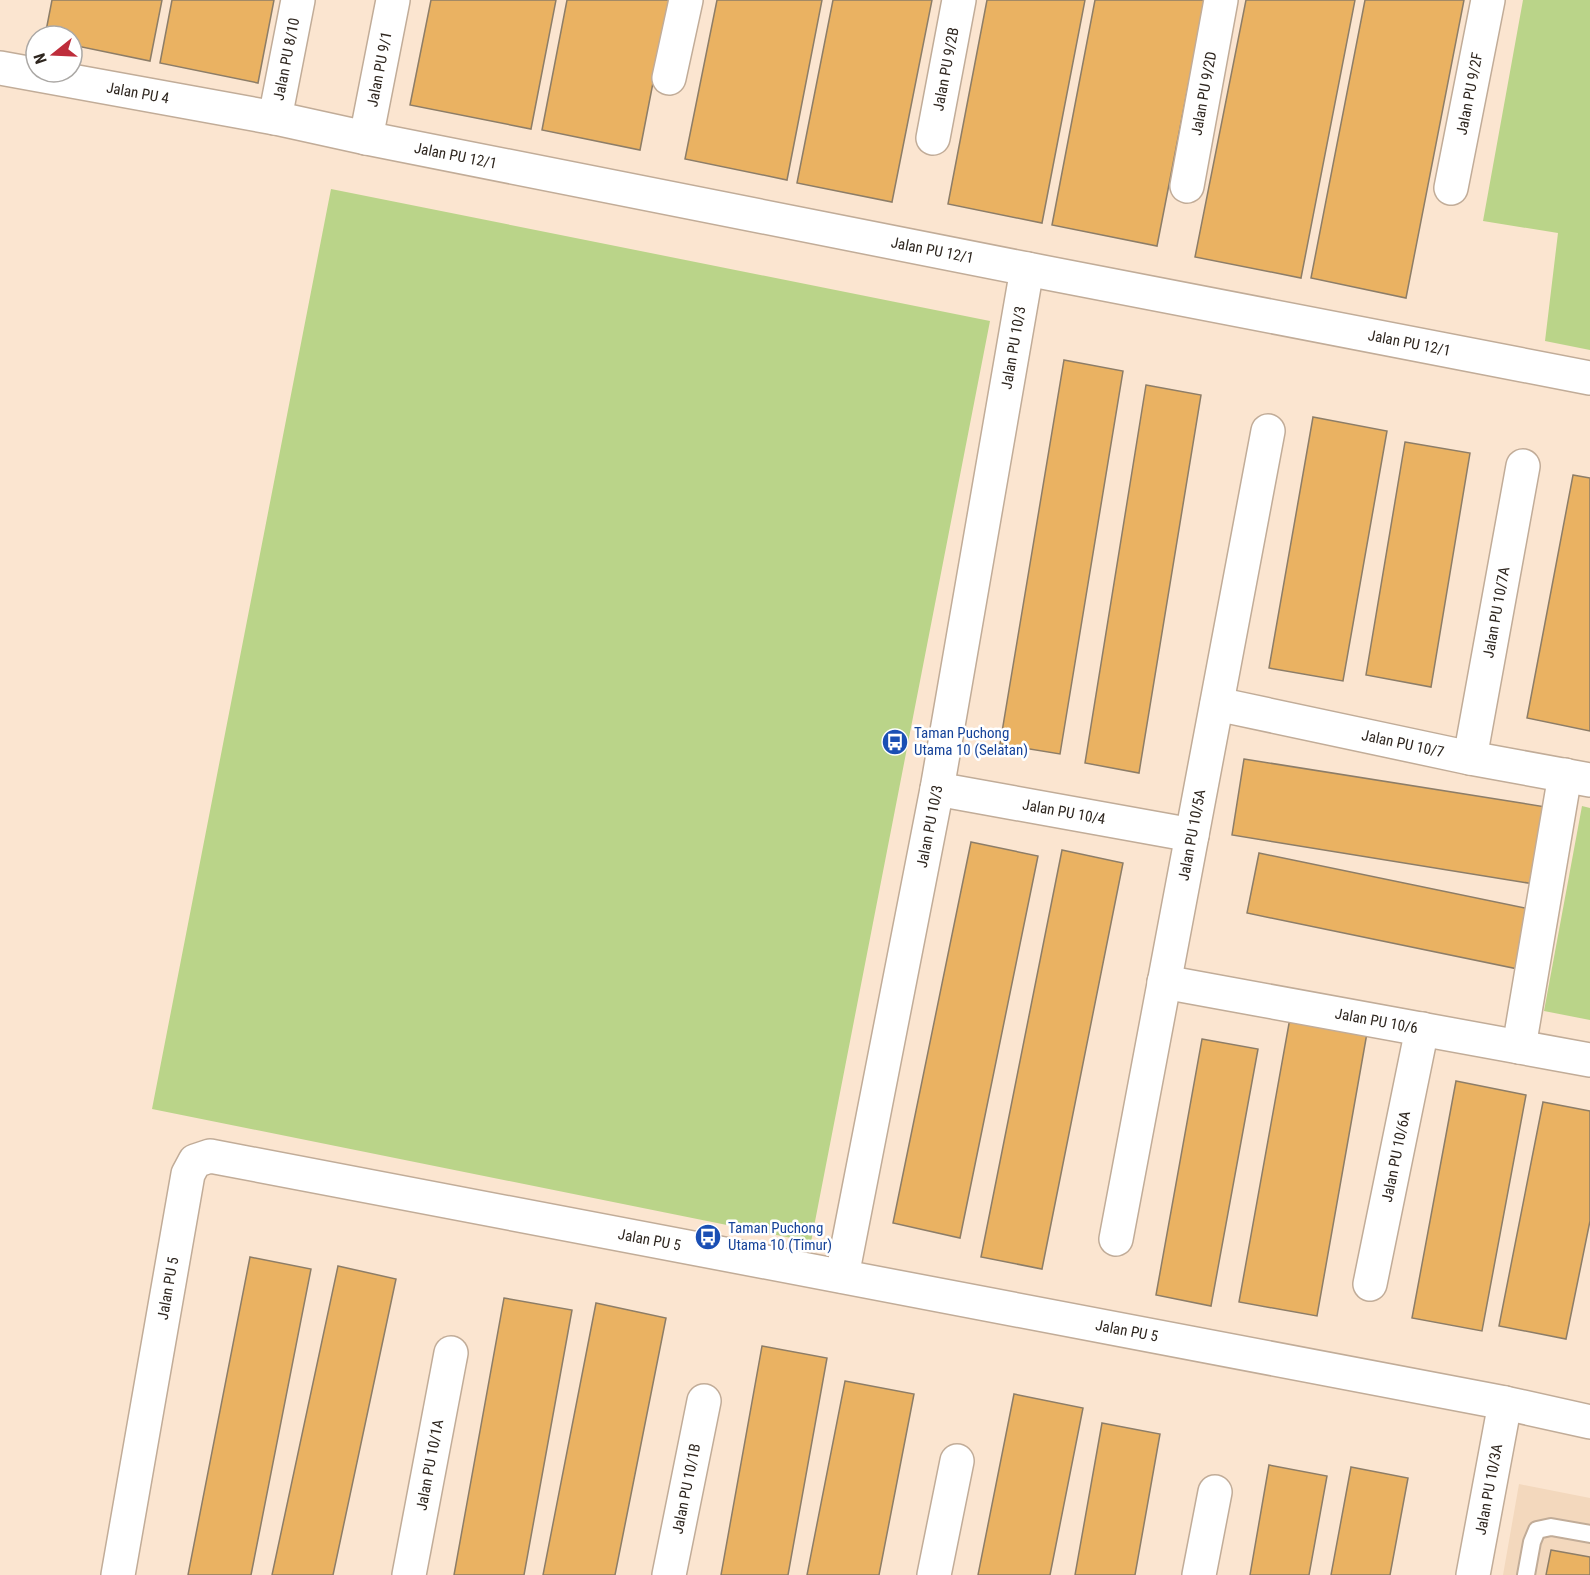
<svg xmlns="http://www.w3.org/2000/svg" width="1590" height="1575" font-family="'Roboto Condensed',sans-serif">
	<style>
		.built { fill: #f3d8bd }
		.green { fill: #bad489 }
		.building { fill: #eab262; stroke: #8d7d67; stroke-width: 1.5 }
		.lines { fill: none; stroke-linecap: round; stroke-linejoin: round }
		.lane-casing { stroke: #c1ac98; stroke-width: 20 }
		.street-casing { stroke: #c1ac98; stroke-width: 36 }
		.secondary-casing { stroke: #c1ac98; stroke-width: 36 }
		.lane { stroke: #fff; stroke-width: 16 }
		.street { stroke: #fff; stroke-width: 33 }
		.secondary { stroke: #fff; stroke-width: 33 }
		.labels { text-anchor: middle; stroke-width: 5; stroke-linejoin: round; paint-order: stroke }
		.street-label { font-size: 15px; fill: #2e261f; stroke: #fff }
		.transit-label { font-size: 15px; fill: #164399; stroke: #fff; text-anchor: start }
	</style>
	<rect width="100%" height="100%" fill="#fbe5d0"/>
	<path class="built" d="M 1519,1484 L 1590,1498 L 1590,1575 L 1503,1575 Z"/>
	<path class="green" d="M 1523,0 L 1590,0 L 1590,350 L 1545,341 L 1558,233 L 1483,221 Z
		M 331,189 L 990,321 L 811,1242 L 152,1109 Z
		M 1582,806 L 1590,808 L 1590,1020 L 1544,1011 Z"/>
	<path class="building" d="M 52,0 L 162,0 L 150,61 L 72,45 L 72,36 L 45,36 Z
		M 172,0 L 274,0 L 258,83 L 160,63 Z
		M 431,0 L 556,0 L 531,129 L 410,105 Z
		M 567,0 L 669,0 L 640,150 L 542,130 Z
		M 717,0 L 822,0 L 787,180 L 685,159 Z
		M 833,0 L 932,0 L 892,202 L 797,183 Z
		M 987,0 L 1085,0 L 1042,223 L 948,204 Z
		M 1095,0 L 1205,0 L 1157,246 L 1052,225 Z
		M 1246,0 L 1355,0 L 1301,278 L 1195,257 Z
		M 1365,0 L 1464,0 L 1406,298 L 1311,278 Z
		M 1064,360 L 1123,371 L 1060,754 L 1000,744 Z
		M 1146,385 L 1201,395 L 1139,773 L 1085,763 Z
		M 1313,417 L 1387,431 L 1343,681 L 1269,668 Z
		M 1405,442 L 1470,453 L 1431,687 L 1366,675 Z
		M 1573,475 L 1590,478 L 1590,731 L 1527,718 Z
		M 1244,759 L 1546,807 L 1534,884 L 1232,835 Z
		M 971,842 L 1038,856 L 960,1238 L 893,1223 Z
		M 1062,850 L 1123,863 L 1042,1269 L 981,1257 Z
		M 1259,853 L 1530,909 L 1518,969 L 1247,913 Z
		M 1290,1018 L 1367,1033 L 1317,1316 L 1239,1302 Z
		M 1202,1039 L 1258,1049 L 1211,1306 L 1156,1295 Z
		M 1456,1081 L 1526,1095 L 1482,1331 L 1412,1318 Z
		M 1543,1102 L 1590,1111 L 1590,1221 L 1566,1339 L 1499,1326 Z
		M 250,1257 L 311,1269 L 251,1575 L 188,1575 Z
		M 338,1266 L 396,1279 L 333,1575 L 272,1575 Z
		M 504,1298 L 572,1310 L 524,1575 L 454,1575 Z
		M 596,1303 L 666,1318 L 615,1575 L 543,1575 Z
		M 762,1346 L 827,1358 L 788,1575 L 721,1575 Z
		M 845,1381 L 914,1394 L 879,1575 L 807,1575 Z
		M 1014,1394 L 1083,1408 L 1050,1575 L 978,1575 Z
		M 1102,1423 L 1160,1434 L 1135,1575 L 1075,1575 Z
		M 1269,1465 L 1327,1476 L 1309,1575 L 1250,1575 Z
		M 1351,1467 L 1408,1478 L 1390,1575 L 1331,1575 Z
		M 1551,1550 L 1590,1557 L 1590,1575 L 1546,1575 Z"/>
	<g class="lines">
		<defs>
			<path id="lane" d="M 1526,1575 L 1532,1542 L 1537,1530 L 1551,1527 L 1590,1534"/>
			<g id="street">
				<path d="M 669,78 L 686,0"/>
				<path id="s1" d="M 275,118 L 298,0"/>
				<path id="s2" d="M 366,138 L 393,0"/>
				<path id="s3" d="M 933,138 L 959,0"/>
				<path id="s4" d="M 1187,186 L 1221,0"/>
				<path id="s5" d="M 1451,188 L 1488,0"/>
				<path id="s6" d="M 1217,704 L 1470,758 L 1590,780"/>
				<path id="s7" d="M 1470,758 L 1523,466"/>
				<path id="s8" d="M 937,789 L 1192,835"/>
				<path id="s9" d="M 1164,982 L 1590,1060"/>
				<path d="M 1519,1047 L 1565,775"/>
				<path id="s10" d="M 1116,1239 L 1268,431"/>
				<path id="s11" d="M 842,1276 L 937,789 L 1027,269"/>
				<path id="s12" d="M 1370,1284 L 1422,1029"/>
				<path id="s13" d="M 118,1575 L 188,1174 L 195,1161 L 210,1156 L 1505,1403 L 1590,1422"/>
				<path id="s14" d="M 409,1575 L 451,1353"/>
				<path id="s15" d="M 669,1575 L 704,1401"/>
				<path d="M 934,1575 L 957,1461"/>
				<path d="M 1199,1575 L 1215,1492"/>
				<path id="s16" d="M 1473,1575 L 1505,1403"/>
			</g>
			<g id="secondary">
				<path id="s17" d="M 0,68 L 275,118 L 366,138 L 1027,269 L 1590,378"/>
			</g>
		</defs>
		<use href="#lane" class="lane-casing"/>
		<use href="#street" class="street-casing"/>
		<use href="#secondary" class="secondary-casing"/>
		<use href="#lane" class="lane"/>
		<use href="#street" class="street"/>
		<use href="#secondary" class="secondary"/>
	</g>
	<defs>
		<symbol id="bus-disc" viewBox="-11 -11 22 22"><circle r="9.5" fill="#1a4fb4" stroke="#fff"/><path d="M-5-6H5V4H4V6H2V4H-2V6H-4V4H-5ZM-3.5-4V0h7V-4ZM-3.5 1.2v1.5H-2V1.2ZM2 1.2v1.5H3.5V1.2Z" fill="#fff"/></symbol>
	</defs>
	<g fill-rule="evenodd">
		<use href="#bus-disc" x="880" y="727" width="30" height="30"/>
		<use href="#bus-disc" x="693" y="1222" width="30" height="30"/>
	</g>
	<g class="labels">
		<g class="street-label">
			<text dy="5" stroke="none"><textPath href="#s1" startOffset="60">Jalan PU 8/10</textPath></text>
			<text dy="5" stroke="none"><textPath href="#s2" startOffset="70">Jalan PU 9/1</textPath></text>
			<text dy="5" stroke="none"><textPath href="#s3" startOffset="70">Jalan PU 9/2B</textPath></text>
			<text dy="5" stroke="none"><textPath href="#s17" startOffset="140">Jalan PU 4</textPath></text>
			<text dy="5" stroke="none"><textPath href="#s4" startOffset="94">Jalan PU 9/2D</textPath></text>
			<text dy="5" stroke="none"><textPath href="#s5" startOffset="96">Jalan PU 9/2F</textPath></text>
			<text dy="5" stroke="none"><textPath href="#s17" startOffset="464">Jalan PU 12/1</textPath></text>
			<text dy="5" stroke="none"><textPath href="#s17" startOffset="950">Jalan PU 12/1</textPath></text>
			<text dy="5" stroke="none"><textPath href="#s17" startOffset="1436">Jalan PU 12/1</textPath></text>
			<text dy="5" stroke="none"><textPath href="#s11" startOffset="944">Jalan PU 10/3</textPath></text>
			<text dy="5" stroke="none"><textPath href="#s7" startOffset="148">Jalan PU 10/7A</textPath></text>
			<text dy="5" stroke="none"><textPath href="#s6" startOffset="190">Jalan PU 10/7</textPath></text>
			<text dy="5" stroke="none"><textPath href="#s8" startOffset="129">Jalan PU 10/4</textPath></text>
			<text dy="5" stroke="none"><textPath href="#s11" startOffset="458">Jalan PU 10/3</textPath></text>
			<text dy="5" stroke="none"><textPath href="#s10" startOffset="411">Jalan PU 10/5A</textPath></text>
			<text dy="5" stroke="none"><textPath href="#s9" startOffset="216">Jalan PU 10/6</textPath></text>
			<text dy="5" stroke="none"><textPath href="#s12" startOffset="130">Jalan PU 10/6A</textPath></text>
			<text dy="5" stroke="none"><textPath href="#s13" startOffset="885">Jalan PU 5</textPath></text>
			<text dy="5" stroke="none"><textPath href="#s13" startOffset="291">Jalan PU 5</textPath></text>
			<text dy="5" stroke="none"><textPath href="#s13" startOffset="1371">Jalan PU 5</textPath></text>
			<text dy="5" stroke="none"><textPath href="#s14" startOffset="112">Jalan PU 10/1A</textPath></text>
			<text dy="5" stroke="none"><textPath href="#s15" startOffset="88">Jalan PU 10/1B</textPath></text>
			<text dy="5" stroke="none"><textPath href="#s16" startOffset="87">Jalan PU 10/3A</textPath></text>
		</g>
		<g class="transit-label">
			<text x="914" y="738">Taman Puchong<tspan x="914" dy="17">Utama 10 (Selatan)</tspan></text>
			<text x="728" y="1233">Taman Puchong<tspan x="728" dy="17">Utama 10 (Timur)</tspan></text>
		</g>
	</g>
	<g transform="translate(54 54) rotate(252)"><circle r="28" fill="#ffffff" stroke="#aba8a5" stroke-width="1.5"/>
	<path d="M0-4.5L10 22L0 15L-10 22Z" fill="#be2d3b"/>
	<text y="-9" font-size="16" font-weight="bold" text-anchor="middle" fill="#2e261f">N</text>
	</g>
</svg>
